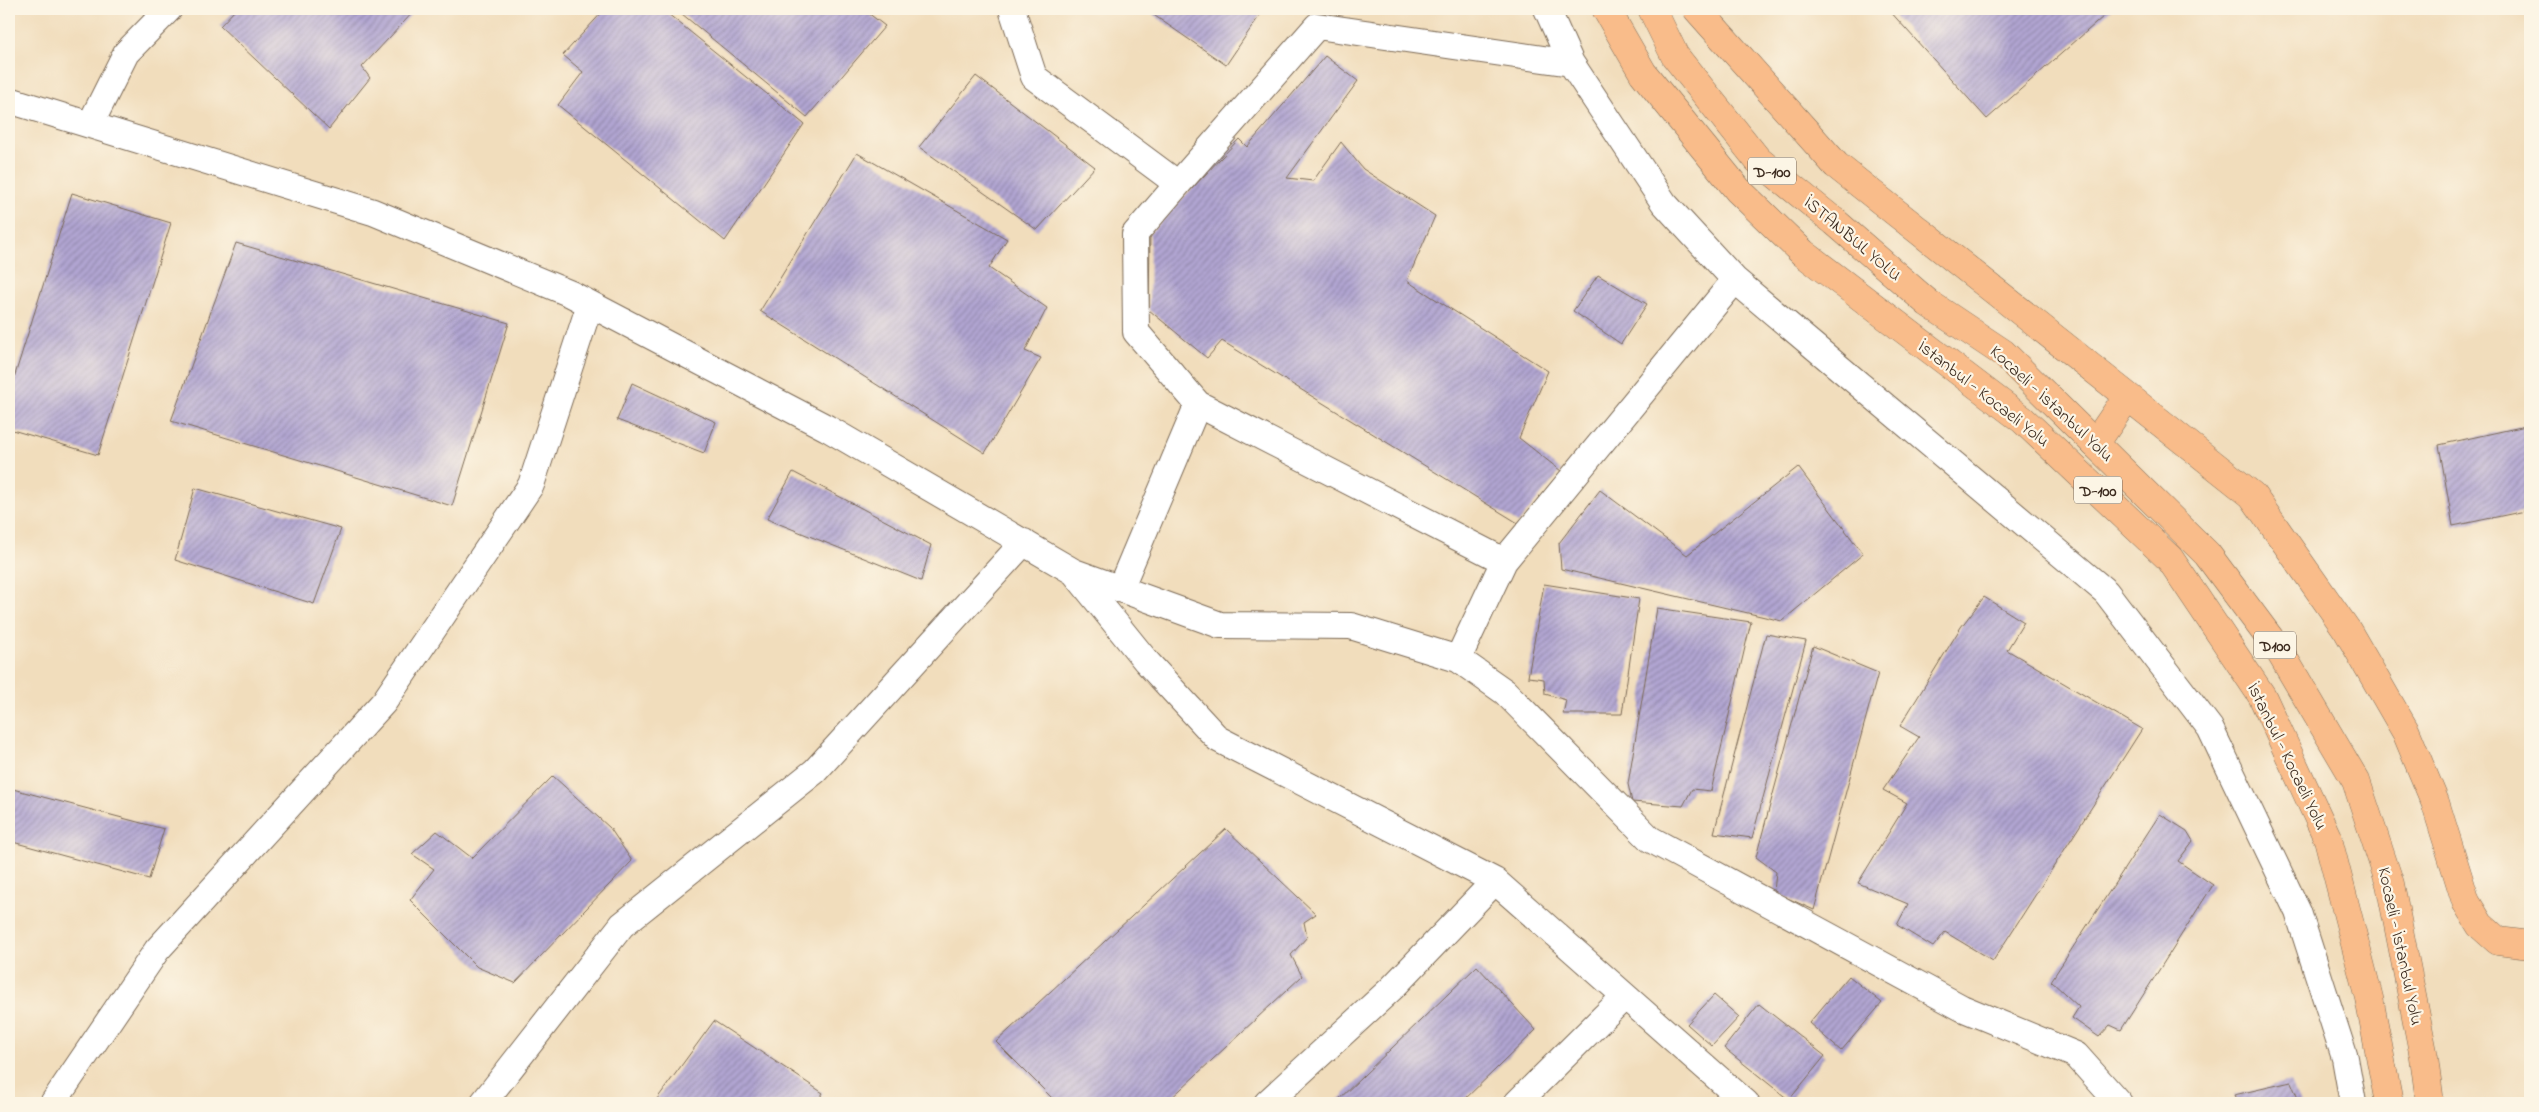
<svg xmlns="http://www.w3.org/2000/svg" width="2539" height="1112" font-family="'Indie Flower',sans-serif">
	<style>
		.building { fill: url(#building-hatch) }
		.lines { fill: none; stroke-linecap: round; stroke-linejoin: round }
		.minor-casing { stroke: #7b6955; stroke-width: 28 }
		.major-casing { stroke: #7b6955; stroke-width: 29 }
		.highway-casing { stroke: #7b6955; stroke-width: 29 }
		.minor { stroke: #fff; stroke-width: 26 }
		.major { stroke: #f9bc8a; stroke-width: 28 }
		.highway { stroke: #f9bc8a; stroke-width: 28 }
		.labels { text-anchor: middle; stroke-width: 4.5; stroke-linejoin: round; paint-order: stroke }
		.shield { fill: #fcf5e5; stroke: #75675a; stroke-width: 1 }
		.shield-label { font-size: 16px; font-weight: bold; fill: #3b2a1e }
		.street-label { font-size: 18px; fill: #3b2a1e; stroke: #fcf5e5 }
	</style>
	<defs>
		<pattern id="building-hatch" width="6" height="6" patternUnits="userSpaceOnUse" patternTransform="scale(1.25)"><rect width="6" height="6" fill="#b1a5d2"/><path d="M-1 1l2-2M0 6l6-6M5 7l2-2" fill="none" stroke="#9187aa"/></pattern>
	</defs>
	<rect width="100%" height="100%" fill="#fcf5e5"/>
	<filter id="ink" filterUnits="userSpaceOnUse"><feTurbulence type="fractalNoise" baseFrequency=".02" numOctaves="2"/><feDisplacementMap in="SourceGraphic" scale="10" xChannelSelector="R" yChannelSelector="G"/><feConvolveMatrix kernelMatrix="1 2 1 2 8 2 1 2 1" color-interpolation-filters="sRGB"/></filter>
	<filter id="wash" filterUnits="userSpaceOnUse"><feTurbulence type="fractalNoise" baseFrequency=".0096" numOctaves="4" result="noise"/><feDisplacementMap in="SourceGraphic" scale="20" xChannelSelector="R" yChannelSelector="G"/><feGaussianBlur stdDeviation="1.12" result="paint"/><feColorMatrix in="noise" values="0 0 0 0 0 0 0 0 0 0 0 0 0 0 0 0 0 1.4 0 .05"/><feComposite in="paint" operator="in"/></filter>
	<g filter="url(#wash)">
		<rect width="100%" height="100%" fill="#f1ddbc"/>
		<g id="blocks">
			<path class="building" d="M 236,9 L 416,9 L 362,67 L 370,78 L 329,129 L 220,26 Z
				M 605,9 L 662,9 L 804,124 L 725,241 L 558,105 L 583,72 L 563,55 Z
				M 676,9 L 863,9 L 885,26 L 807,117 Z
				M 1145,9 L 1264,9 L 1226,65 Z
				M 1888,9 L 2112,9 L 1987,119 Z
				M 1325,56 L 1358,81 L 1287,178 L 1313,181 L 1341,142 L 1363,169 L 1435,216 L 1407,281 L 1548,371 L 1519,438 L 1561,471 L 1518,523 L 1222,341 L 1207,358 L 1149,310 L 1150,233 L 1239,139 L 1247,147 Z
				M 976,76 L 1095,167 L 1037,230 L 919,147 Z
				M 857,153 L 1007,239 L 989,268 L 1047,308 L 1025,351 L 1041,358 L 985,453 L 760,311 Z
				M 72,193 L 171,223 L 98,455 L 9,429 L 9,394 Z
				M 236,243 L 509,323 L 452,506 L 171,421 Z
				M 1598,275 L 1647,304 L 1621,344 L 1573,311 Z
				M 632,383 L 716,422 L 704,453 L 617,420 Z
				M 2530,425 L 2530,510 L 2453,526 L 2439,445 Z
				M 1798,467 L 1863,554 L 1782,621 L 1561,569 L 1559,543 L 1600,490 L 1687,555 Z
				M 793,472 L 931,545 L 921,581 L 767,519 Z
				M 195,488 L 341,529 L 314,604 L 175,560 Z
				M 1544,584 L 1639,599 L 1622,714 L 1563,714 L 1566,700 L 1545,694 L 1544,679 L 1528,677 Z
				M 1984,597 L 2024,622 L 2007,650 L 2142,729 L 1993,961 L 1945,932 L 1933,947 L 1897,925 L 1908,904 L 1858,883 L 1907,803 L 1883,790 L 1919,737 L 1900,726 L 1961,627 Z
				M 1657,608 L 1751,622 L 1711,791 L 1692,789 L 1683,806 L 1632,802 L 1628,784 Z
				M 1766,634 L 1806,641 L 1752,838 L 1714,833 Z
				M 1813,646 L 1878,673 L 1814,910 L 1774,892 L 1776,872 L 1756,857 Z
				M 553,776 L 610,828 L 632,861 L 515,983 L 477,967 L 410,900 L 434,869 L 412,854 L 437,831 L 472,858 Z
				M 9,788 L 164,829 L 149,879 L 9,841 Z
				M 2160,814 L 2187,831 L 2193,841 L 2178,861 L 2213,885 L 2121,1030 L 2110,1025 L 2099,1037 L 2072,1018 L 2079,1007 L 2051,981 Z
				M 1226,829 L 1316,914 L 1304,922 L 1307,937 L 1291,955 L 1302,976 L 1166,1103 L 1057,1103 L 996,1042 Z
				M 1477,966 L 1536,1030 L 1461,1103 L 1335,1103 Z
				M 1849,976 L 1882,1003 L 1841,1051 L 1809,1023 Z
				M 1714,995 L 1739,1017 L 1712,1046 L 1687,1024 Z
				M 1759,1004 L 1825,1056 L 1789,1100 L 1724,1048 Z
				M 714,1021 L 823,1093 L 816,1103 L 654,1103 Z
				M 2291,1082 L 2300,1103 L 2238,1103 L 2234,1095 Z"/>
		</g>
	</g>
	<g filter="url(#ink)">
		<use href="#blocks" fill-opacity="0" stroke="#7b6955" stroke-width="1"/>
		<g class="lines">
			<defs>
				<path id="minor" d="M 1012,9 L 1034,77 L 1178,184 L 1135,234 L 1136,332 L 1198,404 L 1120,589
					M 1547,9 L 1571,63 L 1664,203 L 1735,280 L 2106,592 L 2210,728 L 2298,912 L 2345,1058 L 2353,1103
					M 9,100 L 373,212 L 571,294 L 827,428 L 1074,572 L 1146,661 L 1218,739 L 1495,881 L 1746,1103
					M 90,125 L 126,53 L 169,9
					M 1178,184 L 1317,26 L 1571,63
					M 1198,404 L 1504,561
					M 1074,572 L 1220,625 L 1351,626 L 1458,659 L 1505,692 L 1650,839 L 1962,1008 L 2076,1055 L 2119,1103
					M 1458,659 L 1504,561 L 1735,280
					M 53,1103 L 157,950 L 384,702 L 531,485 L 590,304
					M 483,1103 L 622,925 L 815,771 L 1024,542
					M 1267,1103 L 1392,988 L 1495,881
					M 1517,1103 L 1624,997"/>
				<path id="major" d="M 1697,9 L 1836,165 L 2252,495 L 2347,630 L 2406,732 L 2435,802 L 2466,902 L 2480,925 L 2498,941 L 2530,945
					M 2095,444 L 2127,397"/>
				<path id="highway" d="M 1606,9 L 1643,73 L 1738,190 L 1803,253 L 2023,420 L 2170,559 L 2262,696 L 2328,839 L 2369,998 L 2389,1103
					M 1652,9 L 1675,56 L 1758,160 L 1835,222 L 1928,303 L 2003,353 L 2207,554 L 2280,652 L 2356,781 L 2390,884 L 2424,1057 L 2430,1103"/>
			</defs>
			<use href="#minor" class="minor-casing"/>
			<use href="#major" class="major-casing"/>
			<use href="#highway" class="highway-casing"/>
			<use href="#minor" class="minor"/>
			<use href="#major" class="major"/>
			<use href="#highway" class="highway"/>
		</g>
	</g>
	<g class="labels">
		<g class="shield">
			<rect x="1748" y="157.5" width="48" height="27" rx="4"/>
			<rect x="2074" y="476.5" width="48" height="27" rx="4"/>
			<rect x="2254" y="631.5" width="42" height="27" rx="4"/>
		</g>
		<g class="shield-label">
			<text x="1772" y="177">D-100</text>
			<text x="2098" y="496">D-100</text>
			<text x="2275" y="651">D100</text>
		</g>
		<g class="street-label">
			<text transform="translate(1853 238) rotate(40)" y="6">İSTANBUL YOLU</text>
			<text transform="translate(1984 393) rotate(38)" y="6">İstanbul - Kocaeli Yolu</text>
			<text transform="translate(2052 403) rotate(43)" y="6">Kocaeli - İstanbul Yolu</text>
			<text transform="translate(2288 756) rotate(64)" y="6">İstanbul - Kocaeli Yolu</text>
			<text transform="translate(2401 946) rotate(78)" y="6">Kocaeli - İstanbul Yolu</text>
		</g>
	</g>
	<rect width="2539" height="1112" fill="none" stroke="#fcf5e5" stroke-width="30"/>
</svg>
